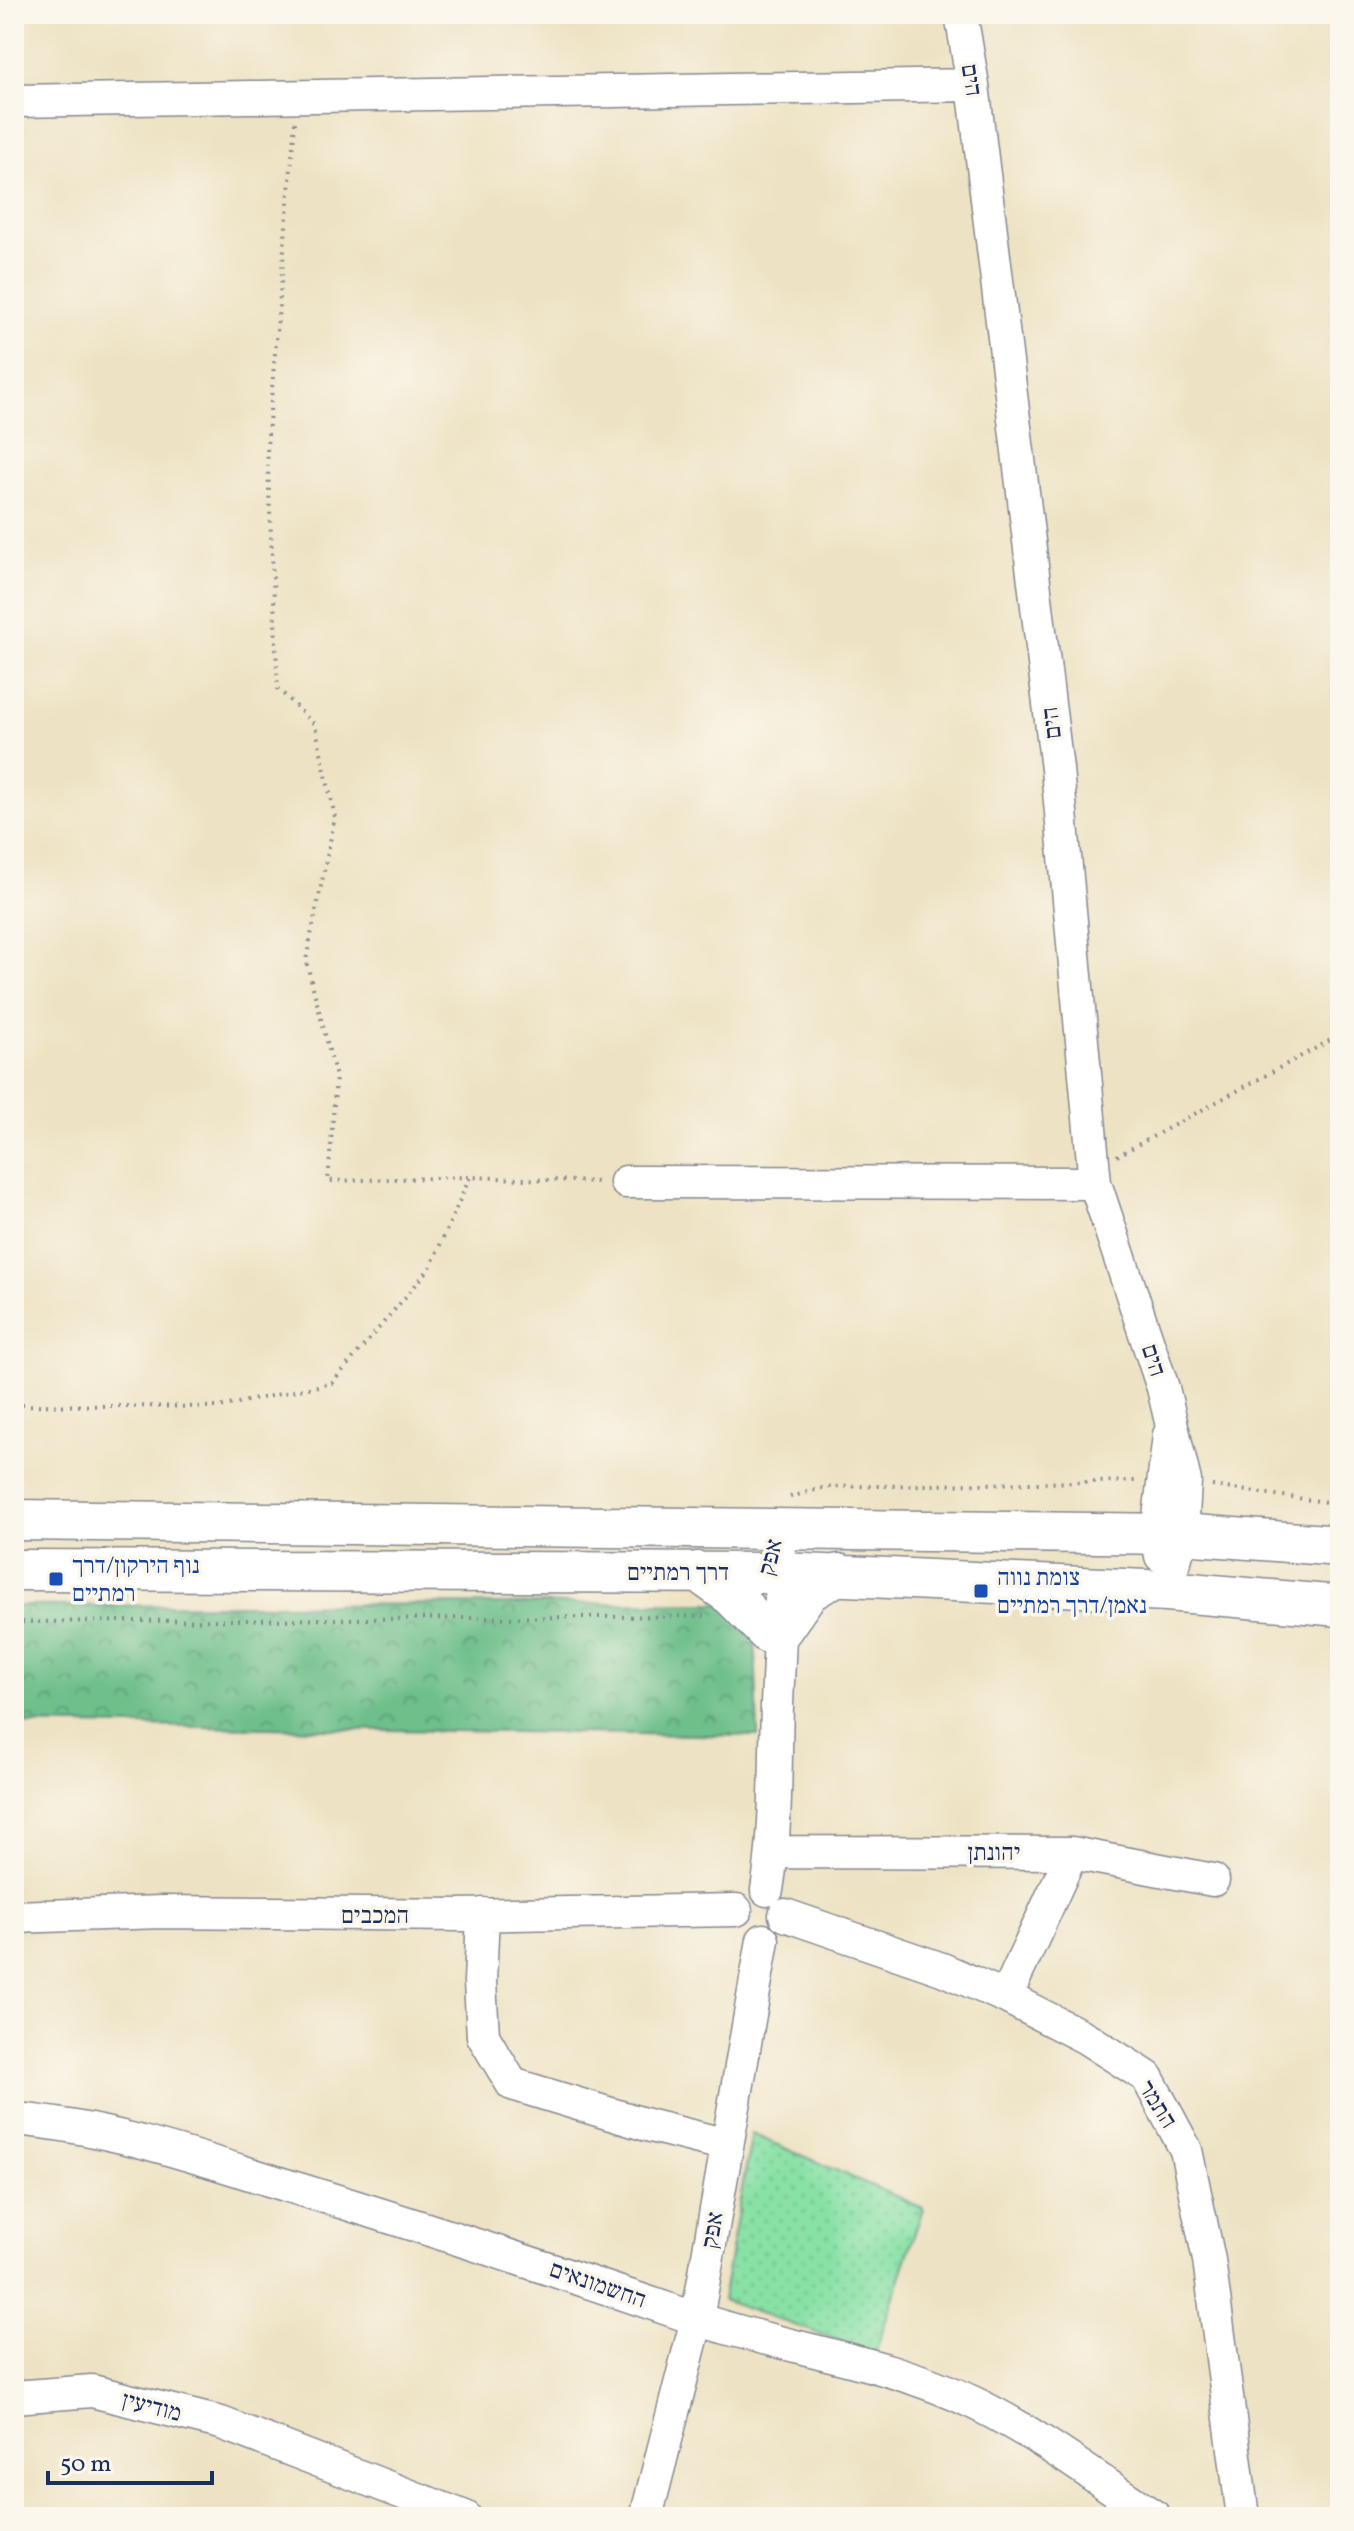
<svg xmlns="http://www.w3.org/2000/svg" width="1354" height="2531" font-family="Vollkorn,'Frank Ruhl Libre',serif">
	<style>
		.grass { fill: url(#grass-dots); stroke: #528882; stroke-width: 2 }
		.forest { fill: url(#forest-crowns); stroke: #447774; stroke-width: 2 }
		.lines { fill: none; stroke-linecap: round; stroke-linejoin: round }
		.minor-casing { stroke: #848890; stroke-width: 35 }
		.major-casing { stroke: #848890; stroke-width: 43 }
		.path { stroke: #848890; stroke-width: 4; stroke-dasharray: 2 6; stroke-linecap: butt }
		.minor { stroke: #fff; stroke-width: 32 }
		.major { stroke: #fff; stroke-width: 40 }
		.transit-dot { fill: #1a4fb4; stroke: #fbf7ec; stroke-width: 3 }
		.labels { text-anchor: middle; stroke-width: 7; stroke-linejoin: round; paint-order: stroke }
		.street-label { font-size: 24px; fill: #1b2f5e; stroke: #fbf7ec }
		.transit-label { font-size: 24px; fill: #164399; stroke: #fbf7ec; text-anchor: start }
	</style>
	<defs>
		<pattern id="grass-dots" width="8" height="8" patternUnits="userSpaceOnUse" patternTransform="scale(2)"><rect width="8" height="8" fill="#88e1a5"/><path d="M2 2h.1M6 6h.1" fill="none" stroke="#75c190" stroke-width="1.8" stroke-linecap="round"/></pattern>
		<pattern id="forest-crowns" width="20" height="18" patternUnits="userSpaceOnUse" patternTransform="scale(2)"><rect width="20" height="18" fill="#6ebf8a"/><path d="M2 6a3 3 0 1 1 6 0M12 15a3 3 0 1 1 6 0" fill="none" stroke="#5a9c74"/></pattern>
	</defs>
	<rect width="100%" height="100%" fill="#fbf7ec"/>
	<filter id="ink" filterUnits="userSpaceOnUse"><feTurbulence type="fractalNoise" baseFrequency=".0125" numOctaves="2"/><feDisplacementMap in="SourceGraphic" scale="16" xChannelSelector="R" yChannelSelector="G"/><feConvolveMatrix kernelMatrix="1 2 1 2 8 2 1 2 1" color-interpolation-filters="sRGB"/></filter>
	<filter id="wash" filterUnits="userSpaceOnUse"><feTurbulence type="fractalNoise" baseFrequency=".006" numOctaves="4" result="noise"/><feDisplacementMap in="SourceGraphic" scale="32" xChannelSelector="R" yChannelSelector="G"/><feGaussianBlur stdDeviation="1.8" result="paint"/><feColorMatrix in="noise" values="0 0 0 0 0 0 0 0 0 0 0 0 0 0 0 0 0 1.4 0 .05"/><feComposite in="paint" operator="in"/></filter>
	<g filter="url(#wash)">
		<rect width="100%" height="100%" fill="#ede2c3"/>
		<path class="grass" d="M 752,2134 L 923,2208 L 875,2353 L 722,2300 Z"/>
		<path class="forest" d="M 754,1603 L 758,1736 L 14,1724 L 14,1606 Z"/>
	</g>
	<g filter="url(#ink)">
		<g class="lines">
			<defs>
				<path id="minor" d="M 961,14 L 973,85 L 1057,769 L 1095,1183 L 1163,1388 L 1185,1481 L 1182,1534 L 1167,1591
					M 14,101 L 973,85
					M 626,1182 L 1095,1183
					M 1161,1556 L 1157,1534 L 1169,1435
					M 773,1852 L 1072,1853 L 1213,1880
					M 767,1890 C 777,1829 775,1767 777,1706 C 779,1645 785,1587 776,1527
					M 483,1914 L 480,1982 L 483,2036 L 512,2084 L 647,2125 L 727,2145
					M 785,1915 L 942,1969 L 1006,1997 L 1086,2038 L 1147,2077 L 1186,2150 L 1209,2260 L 1243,2517
					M 14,1917 L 162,1912 L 459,1915 L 736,1910
					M 1006,1997 L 1072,1853
					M 14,2119 C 111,2127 201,2159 292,2187 C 427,2228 560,2272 694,2318 C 786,2349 886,2360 974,2403 C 1038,2434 1095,2478 1155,2517
					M 14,2397 L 92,2391 L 221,2423 L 465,2517
					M 646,2517 L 697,2319 L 763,1940"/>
				<path id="major" d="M 14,1520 L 1182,1534 L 1340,1546
					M 14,1570 L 783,1573 L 1167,1591 L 1340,1606
					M 698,1572 L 732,1596 L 768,1633
					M 782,1629 L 808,1592 L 839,1574"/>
			</defs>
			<use href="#minor" class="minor-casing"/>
			<use href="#major" class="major-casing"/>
			<path class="path" d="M 295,122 L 267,446 L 278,689 L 315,725 L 335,817 L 306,960 L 336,1077 L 328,1181 L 470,1177 L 602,1182
				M 1117,1156 L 1340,1035
				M 14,1405 L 219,1407 L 332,1383 L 430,1268 L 470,1177
				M 1212,1486 L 1340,1504
				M 790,1497 L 826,1487 L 1139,1481
				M 14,1622 L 707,1616"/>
			<use href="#minor" class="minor"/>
			<use href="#major" class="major"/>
		</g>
	</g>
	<g class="transit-dot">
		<rect x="48" y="1571" width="16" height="16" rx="4"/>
		<rect x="973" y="1583" width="16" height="16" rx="4"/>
	</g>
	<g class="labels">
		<g class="street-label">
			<text transform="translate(972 80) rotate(81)" y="8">הים</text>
			<text transform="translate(1051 723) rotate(-97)" y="8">הים</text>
			<text transform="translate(1154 1360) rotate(72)" y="8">הים</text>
			<text transform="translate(770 1557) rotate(-76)" y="8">אפק</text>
			<text x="678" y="1580">דרך רמתיים</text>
			<text x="994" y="1860">יהונתן</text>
			<text x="375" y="1923">המכבים</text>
			<text transform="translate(1158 2104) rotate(58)" y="8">התמר</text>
			<text transform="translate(712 2230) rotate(-80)" y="8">אפק</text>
			<text transform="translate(598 2284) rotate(19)" y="8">החשמונאים</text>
			<text transform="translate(152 2406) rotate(14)" y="8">מודיעין</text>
		</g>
		<g class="transit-label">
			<text x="72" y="1573">נוף הירקון/דרך<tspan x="72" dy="28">רמתיים</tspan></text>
			<text x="997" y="1585">צומת נווה<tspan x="997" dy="28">נאמן/דרך רמתיים</tspan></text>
		</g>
	</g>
	<rect width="1354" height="2531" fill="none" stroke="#fbf7ec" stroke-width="48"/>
	<path d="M48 2471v12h164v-12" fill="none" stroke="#1b2f5e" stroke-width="4"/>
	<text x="60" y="2471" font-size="24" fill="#1b2f5e" stroke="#fbf7ec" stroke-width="6" paint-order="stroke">50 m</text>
</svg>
